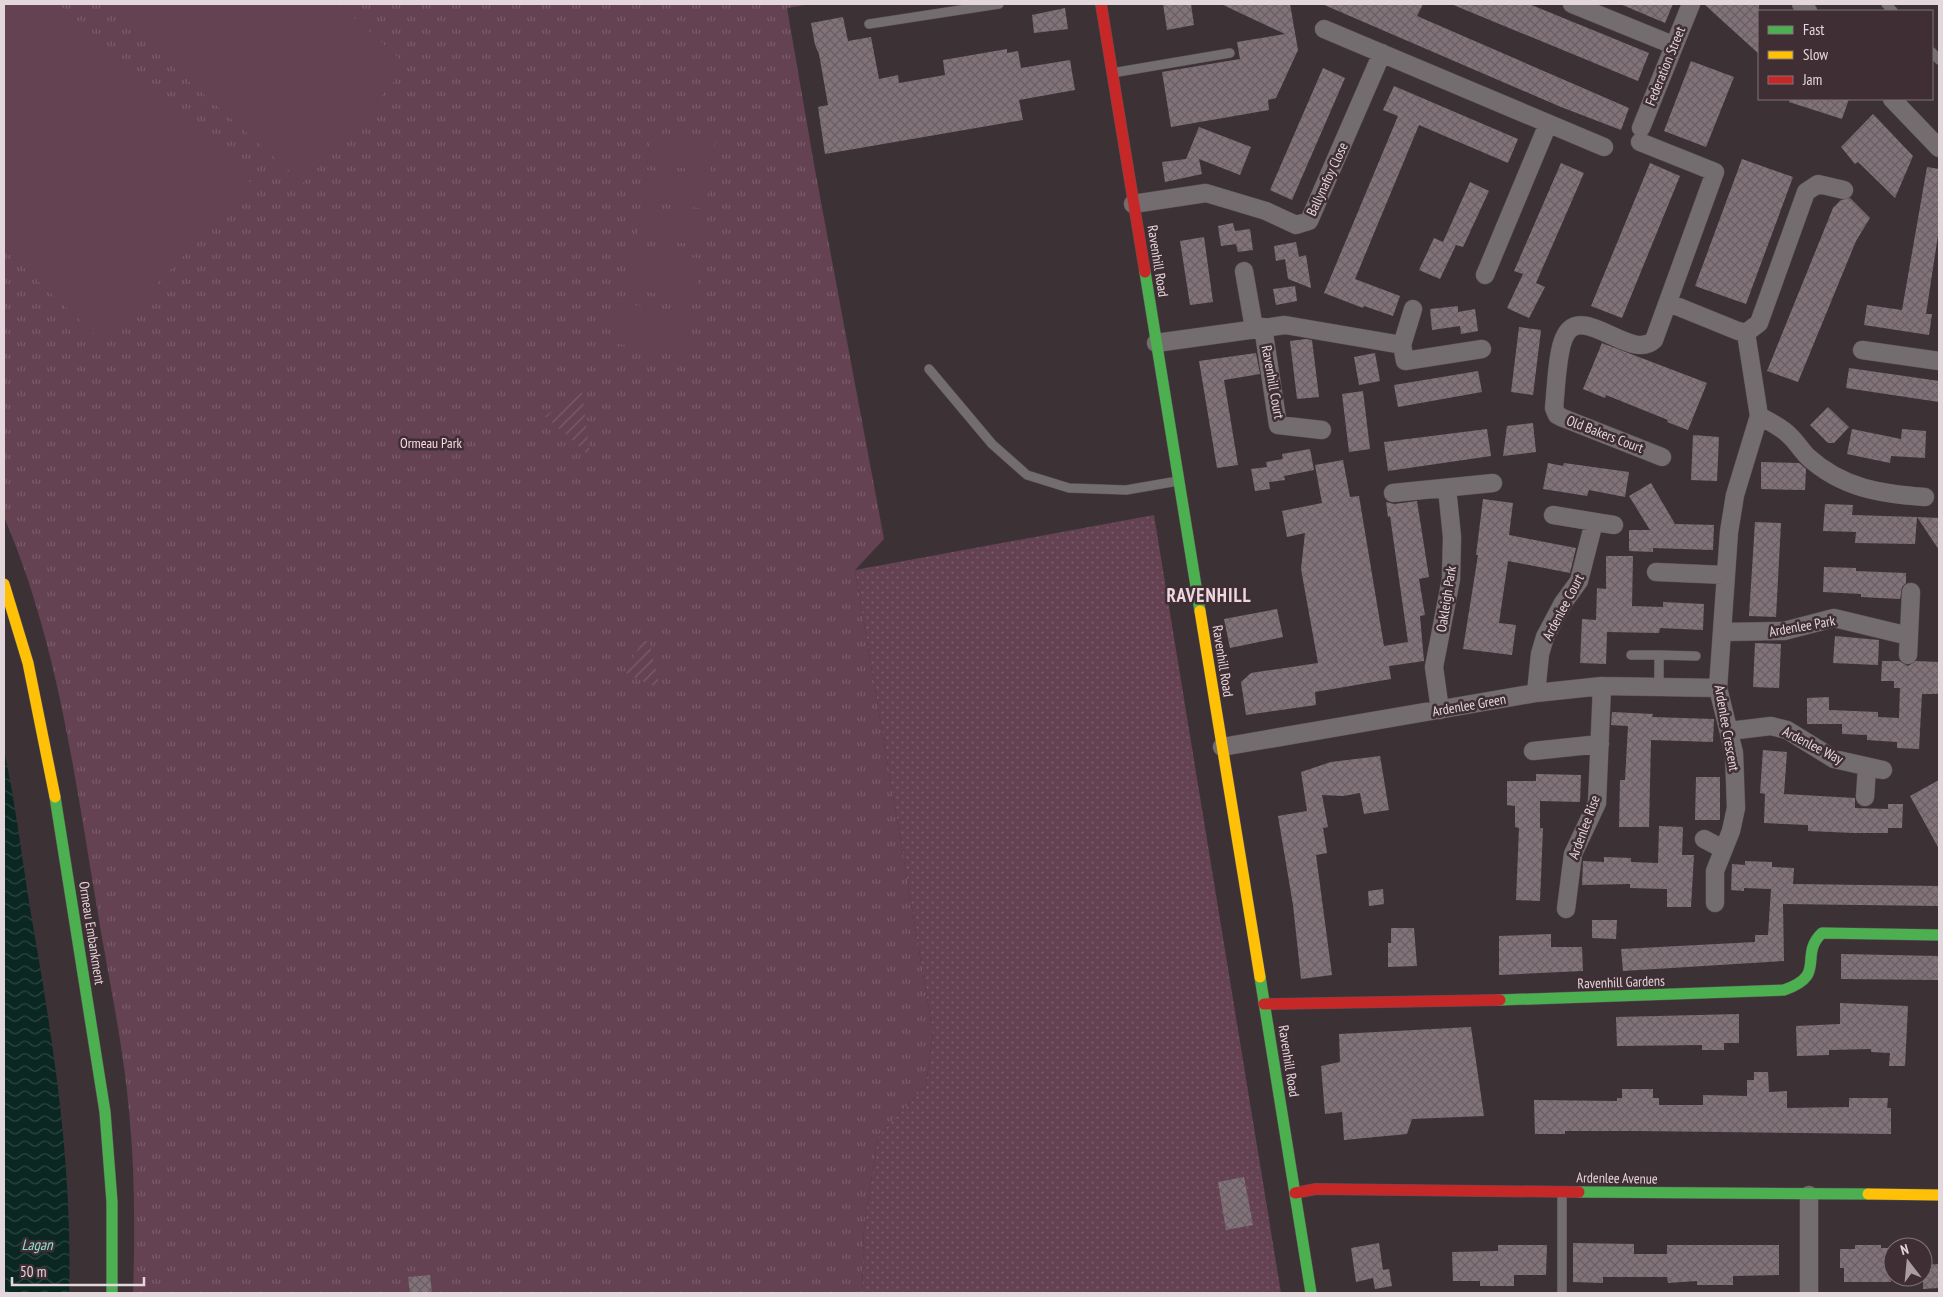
<svg xmlns="http://www.w3.org/2000/svg" width="1943" height="1297" font-family="'PT Sans Narrow',sans-serif">
	<style>
		.grass { fill: url(#grass-dots) }
		.park { fill: url(#park-tufts) }
		.garden { fill: url(#garden-furrows) }
		.pitch { fill: #644251 }
		.water { fill: url(#water-waves) }
		.building { fill: url(#building-cross-hatch) }
		.lines { fill: none; stroke-linecap: round; stroke-linejoin: round }
		.lane-casing { stroke: #595054; stroke-width: 10 }
		.street-casing { stroke: #595054; stroke-width: 19 }
		.fast-casing { stroke: #595054; stroke-width: 12 }
		.slow-casing { stroke: #595054; stroke-width: 12 }
		.jam-casing { stroke: #595054; stroke-width: 12 }
		.lane { stroke: #746d70; stroke-width: 9 }
		.street { stroke: #746d70; stroke-width: 18 }
		.fast { stroke: #4caf50; stroke-width: 11 }
		.slow { stroke: #ffc107; stroke-width: 11 }
		.jam { stroke: #c62828; stroke-width: 11 }
		.labels { text-anchor: middle; stroke-width: 5; stroke-linejoin: round; paint-order: stroke }
		.street-label { font-size: 14px; fill: #e3d7dc; stroke: #402e35 }
		.park-label { font-size: 14px; fill: #fadae7; stroke: #402e35 }
		.water-label { font-size: 15px; font-style: italic; fill: #87e5d1; stroke: #402e35 }
		.district-label { font-size: 19px; font-weight: bold; letter-spacing: 1px; fill: #eed7e0; stroke: #402e35 }
	</style>
	<defs>
		<pattern id="grass-dots" width="8" height="8" patternUnits="userSpaceOnUse" patternTransform="scale(1.25)"><rect width="8" height="8" fill="#644251"/><path d="M2 2h.1M6 6h.1" fill="none" stroke="#7a5d69" stroke-width="1.8" stroke-linecap="round"/></pattern>
		<pattern id="park-tufts" width="24" height="20" patternUnits="userSpaceOnUse" patternTransform="scale(1.25)"><rect width="24" height="20" fill="#644251"/><path d="M3 7l-1-3M5 7V3M7 7l1-3M15 17l-1-3M17 17v-4M19 17l1-3" fill="none" stroke="#7a5d69"/></pattern>
		<pattern id="garden-furrows" width="10" height="10" patternUnits="userSpaceOnUse" patternTransform="scale(1.25)"><rect width="10" height="10" fill="#644251"/><path d="M-1 1l2-2M0 10L10 0M9 11l2-2" fill="none" stroke="#7a5d69"/></pattern>
		<pattern id="water-waves" width="16" height="10" patternUnits="userSpaceOnUse" patternTransform="scale(1.25)"><rect width="16" height="10" fill="#0b2722"/><path d="M0 5q4-4 8 0t8 0" fill="none" stroke="#2e4642"/></pattern>
		<pattern id="building-cross-hatch" width="8" height="8" patternUnits="userSpaceOnUse" patternTransform="scale(1.25)"><rect width="8" height="8" fill="#817379"/><path d="M0 0l8 8M0 8l8-8" fill="none" stroke="#695f63"/></pattern>
	</defs>
	<rect width="100%" height="100%" fill="#3c3236"/>
	<path class="grass" d="M 1154,515 L 1281,1293 L 862,1293 L 864,1228 L 878,1136 L 926,1086 L 933,1033 L 855,570 Z"/>
	<path class="park" d="M 4,4 L 811,4 L 787,8 L 815,170 L 884,539 L 855,570 L 933,1033 L 926,1086 L 878,1136 L 864,1228 L 862,1293 L 133,1293 C 135,1233 135,1171 129,1111 C 123,1041 107,972 96,902 C 74,772 57,640 4,517 Z"/>
	<path class="garden" d="M 582,392 L 590,456 L 545,416 Z
		M 643,641 L 649,641 L 659,683 L 654,686 L 628,675 L 625,671 Z"/>
	<path class="pitch" d="M 4,4 L 59,4 L 251,183 L 103,342 L 4,249 Z
		M 109,4 L 338,4 L 408,66 L 303,183 L 106,7 Z
		M 652,133 L 715,142 L 710,172 L 647,163 Z
		M 647,170 L 710,179 L 705,209 L 642,200 Z
		M 641,206 L 704,215 L 699,245 L 637,236 Z
		M 629,248 L 702,259 L 696,299 L 623,288 Z
		M 619,303 L 692,314 L 686,354 L 613,343 Z"/>
	<path class="water" d="M 4,751 C 16,804 22,860 31,914 C 53,1040 73,1166 69,1293 L 4,1293 Z"/>
	<path class="building" d="M 1163,4 L 1191,4 L 1194,25 L 1167,30 Z
		M 1221,4 L 1290,4 L 1298,50 L 1276,98 L 1268,100 L 1269,110 L 1171,127 L 1162,72 L 1240,59 L 1237,42 L 1285,34 Z
		M 1322,4 L 1423,4 L 1417,16 L 1629,108 L 1621,130 L 1561,107 Z
		M 1451,4 L 1529,4 L 1649,53 L 1638,81 Z
		M 1620,4 L 1673,4 L 1665,23 Z
		M 1704,4 L 1759,4 L 1759,54 Z
		M 1065,8 L 1068,29 L 1034,33 L 1032,15 Z
		M 843,17 L 848,41 L 871,37 L 879,79 L 898,75 L 899,83 L 945,75 L 943,60 L 1007,49 L 1007,53 L 1018,51 L 1021,68 L 1070,60 L 1075,90 L 1019,100 L 1023,120 L 825,154 L 818,107 L 828,105 L 819,54 L 815,45 L 811,23 Z
		M 1691,61 L 1734,77 L 1706,147 L 1664,131 Z
		M 1323,68 L 1345,78 L 1292,200 L 1270,190 Z
		M 1394,86 L 1518,139 L 1508,163 L 1419,125 L 1355,279 L 1400,296 L 1393,316 L 1364,306 L 1363,308 L 1324,293 L 1398,116 L 1383,110 Z
		M 1790,99 L 1849,99 L 1842,119 L 1789,102 Z
		M 1873,114 L 1913,156 L 1895,198 L 1858,162 L 1855,164 L 1841,147 Z
		M 1199,127 L 1251,147 L 1240,175 L 1199,159 L 1202,174 L 1165,182 L 1162,162 L 1186,159 Z
		M 1742,159 L 1793,177 L 1746,304 L 1695,286 Z
		M 1561,163 L 1584,173 L 1536,283 L 1545,287 L 1529,318 L 1507,308 L 1523,274 L 1514,271 Z
		M 1650,163 L 1680,176 L 1622,318 L 1591,306 Z
		M 1927,167 L 1939,169 L 1939,229 L 1926,314 L 1932,314 L 1929,335 L 1864,325 L 1867,305 L 1902,310 Z
		M 1470,182 L 1489,191 L 1463,247 L 1456,245 L 1440,279 L 1419,270 L 1434,238 L 1443,242 Z
		M 1850,198 L 1870,218 L 1856,241 L 1798,382 L 1767,371 L 1833,208 L 1841,200 Z
		M 1233,223 L 1235,231 L 1250,229 L 1253,250 L 1238,252 L 1236,244 L 1221,246 L 1218,226 Z
		M 1204,237 L 1213,302 L 1190,305 L 1180,241 Z
		M 1296,242 L 1299,257 L 1306,255 L 1311,288 L 1288,279 L 1285,259 L 1276,261 L 1274,246 Z
		M 1295,286 L 1297,301 L 1276,305 L 1273,289 Z
		M 1458,306 L 1458,312 L 1475,309 L 1478,331 L 1461,334 L 1460,326 L 1432,330 L 1430,309 Z
		M 1519,327 L 1541,330 L 1533,395 L 1511,392 Z
		M 1306,339 L 1312,340 L 1319,397 L 1297,399 L 1290,341 Z
		M 1602,343 L 1707,383 L 1688,430 L 1667,422 L 1668,420 L 1606,395 L 1605,398 L 1583,389 Z
		M 1256,353 L 1260,374 L 1224,380 L 1238,465 L 1217,468 L 1199,361 Z
		M 1375,353 L 1380,381 L 1359,385 L 1354,357 Z
		M 1849,368 L 1939,381 L 1939,402 L 1846,388 Z
		M 1478,371 L 1482,392 L 1398,407 L 1394,385 Z
		M 1363,391 L 1370,449 L 1349,452 L 1342,394 Z
		M 1828,407 L 1849,427 L 1834,443 L 1828,443 L 1810,425 Z
		M 1533,423 L 1536,452 L 1503,456 L 1507,426 Z
		M 1487,429 L 1491,456 L 1388,471 L 1384,442 Z
		M 1852,429 L 1901,439 L 1902,429 L 1926,431 L 1925,458 L 1891,456 L 1890,463 L 1847,454 Z
		M 1693,435 L 1719,437 L 1717,481 L 1691,480 Z
		M 1310,449 L 1314,470 L 1284,476 L 1285,480 L 1269,482 L 1270,489 L 1255,491 L 1251,469 L 1267,467 L 1266,462 L 1283,459 L 1282,454 Z
		M 1343,460 L 1350,497 L 1359,496 L 1384,646 L 1408,642 L 1390,516 L 1388,517 L 1386,502 L 1394,504 L 1417,501 L 1429,577 L 1419,579 L 1425,615 L 1420,616 L 1424,661 L 1389,666 L 1391,679 L 1315,692 L 1316,705 L 1246,715 L 1241,682 L 1251,673 L 1318,663 L 1301,569 L 1305,533 L 1287,537 L 1282,511 L 1322,503 L 1315,465 Z
		M 1761,462 L 1799,463 L 1806,469 L 1805,490 L 1761,489 Z
		M 1548,463 L 1563,466 L 1564,463 L 1629,472 L 1625,497 L 1589,490 L 1587,496 L 1543,489 Z
		M 1651,483 L 1675,524 L 1714,525 L 1713,550 L 1653,548 L 1653,552 L 1629,551 L 1629,530 L 1650,530 L 1629,496 Z
		M 1483,499 L 1513,503 L 1509,535 L 1576,548 L 1570,573 L 1508,561 L 1499,623 L 1516,625 L 1512,655 L 1463,649 L 1478,555 L 1476,555 Z
		M 1825,504 L 1853,505 L 1852,515 L 1917,517 L 1915,544 L 1855,543 L 1856,532 L 1823,531 Z
		M 1917,517 L 1939,518 L 1939,550 Z
		M 1755,522 L 1781,523 L 1776,617 L 1749,616 Z
		M 1606,556 L 1633,556 L 1632,606 L 1663,607 L 1663,602 L 1704,604 L 1703,630 L 1660,628 L 1659,633 L 1607,632 L 1606,664 L 1580,663 L 1582,619 L 1596,620 L 1597,588 L 1606,589 Z
		M 1824,567 L 1856,568 L 1856,571 L 1906,573 L 1906,583 L 1902,587 L 1900,599 L 1861,597 L 1861,594 L 1823,592 Z
		M 1277,609 L 1283,637 L 1230,648 L 1224,619 Z
		M 1835,636 L 1879,640 L 1878,665 L 1833,663 Z
		M 1755,643 L 1781,644 L 1779,688 L 1753,687 Z
		M 1882,661 L 1899,661 L 1908,666 L 1916,661 L 1939,662 L 1939,694 L 1922,694 L 1919,749 L 1897,748 L 1897,742 L 1867,740 L 1867,735 L 1842,734 L 1842,724 L 1807,724 L 1807,698 L 1829,697 L 1829,710 L 1878,712 L 1878,717 L 1899,718 L 1900,688 L 1894,688 L 1894,681 L 1881,681 Z
		M 1612,712 L 1653,714 L 1652,717 L 1714,719 L 1713,742 L 1651,740 L 1649,827 L 1619,827 L 1620,780 L 1625,780 L 1628,726 L 1611,725 Z
		M 1763,750 L 1787,752 L 1784,794 L 1855,798 L 1855,808 L 1888,809 L 1888,804 L 1903,804 L 1902,828 L 1888,828 L 1888,833 L 1854,833 L 1808,831 L 1808,825 L 1764,823 L 1765,794 L 1760,793 Z
		M 1380,756 L 1389,810 L 1364,814 L 1360,793 L 1343,796 L 1322,795 L 1328,827 L 1323,828 L 1327,853 L 1316,855 L 1332,975 L 1301,979 L 1293,905 L 1278,816 L 1307,811 L 1301,772 L 1331,762 Z
		M 1536,774 L 1581,775 L 1580,802 L 1540,801 L 1540,828 L 1543,828 L 1540,901 L 1516,900 L 1519,828 L 1515,827 L 1515,806 L 1507,805 L 1507,781 L 1536,781 Z
		M 1696,777 L 1720,777 L 1720,820 L 1695,820 Z
		M 1939,780 L 1939,849 L 1910,796 Z
		M 1659,826 L 1683,827 L 1682,855 L 1694,855 L 1691,907 L 1667,907 L 1667,889 L 1630,888 L 1630,884 L 1582,885 L 1583,861 L 1604,862 L 1604,857 L 1631,858 L 1631,862 L 1658,863 Z
		M 1745,861 L 1772,862 L 1772,867 L 1794,868 L 1793,884 L 1939,886 L 1939,906 L 1783,904 L 1784,961 L 1623,971 L 1621,949 L 1755,942 L 1755,935 L 1768,935 L 1771,889 L 1744,888 L 1744,891 L 1731,890 L 1732,864 L 1745,865 Z
		M 1383,889 L 1384,904 L 1369,906 L 1368,891 Z
		M 1592,920 L 1617,920 L 1616,939 L 1592,938 Z
		M 1391,928 L 1414,928 L 1417,966 L 1388,967 L 1388,943 L 1391,943 Z
		M 1551,934 L 1551,947 L 1582,947 L 1583,971 L 1499,975 L 1499,936 Z
		M 1841,954 L 1939,956 L 1939,980 L 1841,979 Z
		M 1840,1003 L 1908,1006 L 1905,1066 L 1889,1066 L 1890,1053 L 1871,1052 L 1871,1049 L 1829,1050 L 1829,1055 L 1797,1056 L 1796,1026 L 1840,1024 Z
		M 1739,1014 L 1739,1043 L 1724,1043 L 1724,1050 L 1702,1050 L 1702,1045 L 1617,1046 L 1616,1017 Z
		M 1471,1027 L 1484,1116 L 1412,1119 L 1407,1134 L 1344,1140 L 1342,1112 L 1325,1114 L 1321,1066 L 1340,1062 L 1339,1034 Z
		M 1754,1072 L 1768,1072 L 1769,1092 L 1787,1091 L 1787,1108 L 1849,1107 L 1849,1098 L 1888,1098 L 1887,1108 L 1891,1108 L 1891,1134 L 1638,1131 L 1565,1131 L 1565,1134 L 1535,1134 L 1534,1100 L 1617,1101 L 1617,1098 L 1622,1098 L 1622,1089 L 1653,1089 L 1653,1098 L 1659,1098 L 1659,1105 L 1703,1105 L 1703,1095 L 1747,1096 L 1747,1080 L 1754,1080 Z
		M 1244,1177 L 1253,1225 L 1226,1230 L 1218,1182 Z
		M 1379,1243 L 1383,1270 L 1389,1269 L 1392,1286 L 1375,1289 L 1373,1278 L 1356,1282 L 1351,1248 Z
		M 1573,1243 L 1634,1244 L 1634,1254 L 1667,1254 L 1667,1245 L 1779,1245 L 1779,1275 L 1733,1276 L 1733,1285 L 1697,1285 L 1697,1281 L 1668,1283 L 1667,1277 L 1603,1277 L 1603,1283 L 1573,1282 Z
		M 1498,1245 L 1547,1245 L 1546,1275 L 1514,1275 L 1514,1286 L 1480,1286 L 1480,1281 L 1453,1281 L 1452,1252 L 1498,1251 Z
		M 1855,1245 L 1881,1245 L 1881,1248 L 1893,1248 L 1891,1282 L 1844,1282 L 1844,1268 L 1840,1268 L 1840,1249 L 1855,1249 Z
		M 1939,1264 L 1939,1288 L 1923,1289 L 1923,1265 Z
		M 430,1275 L 432,1293 L 410,1293 L 408,1277 Z"/>
	<g class="lines">
		<defs>
			<path id="lane" d="M 1886,4 L 1893,11
				M 869,24 L 999,4
				M 1932,52 L 1939,60
				M 1112,73 L 1230,53
				M 929,369 L 992,444 L 1027,475 L 1069,488 L 1126,490 L 1178,481
				M 1631,655 L 1659,655
				M 1659,686 L 1659,655 L 1696,656
				M 1562,1293 L 1562,1193"/>
			<path id="street" d="M 1572,4 L 1673,45
				M 1801,4 L 1808,11
				M 1324,29 L 1604,147
				M 1892,99 L 1939,148
				M 1641,128 L 1691,4
				M 1640,142 L 1715,172 L 1654,340 C 1631,362 1582,302 1565,336 C 1557,350 1556,391 1554,408 L 1557,415 L 1563,418 L 1662,457
				M 1133,204 L 1206,193 L 1266,211 L 1296,225 L 1309,221 L 1382,53
				M 1244,271 L 1254,328
				M 1485,275 L 1548,124
				M 1669,303 L 1738,331 L 1746,333 L 1759,323 L 1806,192 L 1818,184 L 1844,190
				M 1263,327 L 1278,425 L 1322,430
				M 1156,343 L 1285,325 L 1402,345 L 1405,361 L 1482,349
				M 1402,345 L 1413,309
				M 1862,350 L 1939,361
				M 1759,416 C 1770,422 1782,427 1791,437 C 1797,443 1802,451 1808,457 C 1842,488 1881,494 1925,497
				M 1393,493 L 1493,483
				M 1553,515 L 1614,525
				M 1656,572 L 1725,575
				M 1722,632 L 1784,631 L 1834,618 L 1909,636
				M 1908,655 L 1911,592
				M 1536,693 L 1540,654 L 1545,637 L 1563,603 L 1579,581 L 1594,522
				M 1440,710 L 1434,667 L 1451,579 L 1452,537 L 1447,488
				M 1729,731 L 1771,726 L 1787,730 L 1834,759 L 1883,770
				M 1222,747 L 1536,693 L 1602,686 L 1718,688
				M 1533,751 L 1600,744
				M 1865,797 L 1867,767
				M 1704,839 L 1723,849
				M 1715,903 L 1715,871 L 1731,831 L 1736,808 L 1734,753 L 1718,688 L 1729,532 L 1735,495 L 1759,416 L 1746,333
				M 1566,909 L 1573,854 L 1597,803 L 1602,686
				M 1809,1195 L 1809,1293"/>
			<path id="fast" d="M 1145,272 L 1200,611
				M 55,797 L 105,1112 L 112,1202 L 112,1293
				M 1260,977 L 1311,1293
				M 1500,1000 L 1784,990 C 1828,975 1798,956 1822,933 L 1939,935
				M 1579,1192 L 1868,1194"/>
			<path id="slow" d="M 4,584 L 28,663 L 55,797
				M 1200,611 L 1260,977
				M 1868,1194 L 1939,1195"/>
			<path id="jam" d="M 1101,4 L 1145,272
				M 1264,1004 L 1500,1000
				M 1295,1193 L 1316,1189 L 1579,1192"/>
		</defs>
		<use href="#lane" class="lane-casing"/>
		<use href="#street" class="street-casing"/>
		<use href="#fast" class="fast-casing"/>
		<use href="#slow" class="slow-casing"/>
		<use href="#jam" class="jam-casing"/>
		<use href="#lane" class="lane"/>
		<use href="#street" class="street"/>
		<use href="#fast" class="fast"/>
		<use href="#slow" class="slow"/>
		<use href="#jam" class="jam"/>
	</g>
	<g class="labels">
		<g class="street-label">
			<text transform="translate(1665 66) rotate(-68)" y="5">Federation Street</text>
			<text transform="translate(1327 179) rotate(-65)" y="5">Ballynafoy Close</text>
			<text transform="translate(1158 261) rotate(81)" y="5">Ravenhill Road</text>
			<text transform="translate(1273 382) rotate(80)" y="5">Ravenhill Court</text>
			<text transform="translate(1605 434) rotate(21)" y="5">Old Bakers Court</text>
			<text transform="translate(1446 599) rotate(-81)" y="5">Oakleigh Park</text>
			<text transform="translate(1563 607) rotate(-62)" y="5">Ardenlee Court</text>
			<text transform="translate(1802 626) rotate(-10)" y="5">Ardenlee Park</text>
			<text transform="translate(1223 661) rotate(81)" y="5">Ravenhill Road</text>
			<text transform="translate(1469 705) rotate(-10)" y="5">Ardenlee Green</text>
			<text transform="translate(1727 728) rotate(80)" y="5">Ardenlee Crescent</text>
			<text transform="translate(1813 745) rotate(27)" y="5">Ardenlee Way</text>
			<text transform="translate(1584 827) rotate(-70)" y="5">Ardenlee Rise</text>
			<text transform="translate(92 933) rotate(81)" y="5">Ormeau Embankment</text>
			<text transform="translate(1621 982) rotate(-2)" y="5">Ravenhill Gardens</text>
			<text transform="translate(1289 1061) rotate(81)" y="5">Ravenhill Road</text>
			<text transform="translate(1617 1178) rotate(1)" y="5">Ardenlee Avenue</text>
		</g>
		<g class="park-label">
			<text x="431" y="448">Ormeau Park</text>
		</g>
		<g class="water-label">
			<text x="37" y="1250">Lagan</text>
		</g>
		<g class="district-label">
			<text x="1209" y="602">RAVENHILL</text>
		</g>
	</g>
	<rect width="1943" height="1297" fill="none" stroke="#e3d7dc" stroke-width="10"/>
	<rect x="1758" y="10" width="175" height="90" fill="#402e35" stroke="#817278"/>
	<rect x="1768" y="26" width="25" height="8" fill="#4caf50" stroke="#817278"/>
	<text x="1803" y="35" font-size="15" fill="#e3d7dc">Fast</text>
	<rect x="1768" y="51" width="25" height="8" fill="#ffc107" stroke="#817278"/>
	<text x="1803" y="60" font-size="15" fill="#e3d7dc">Slow</text>
	<rect x="1768" y="76" width="25" height="8" fill="#c62828" stroke="#817278"/>
	<text x="1803" y="85" font-size="15" fill="#e3d7dc">Jam</text>
	<g transform="translate(1908 1262) rotate(344)"><circle r="24" fill="#402e35" stroke="#817278"/>
	<path d="M0-4L9 19L0 12L-9 19Z" fill="#a99da2"/>
	<text y="-8" font-size="14" font-weight="bold" text-anchor="middle" fill="#e3d7dc">N</text>
	</g>
	<path d="M12 1277v8h132v-8" fill="none" stroke="#e3d7dc" stroke-width="2.5"/>
	<text x="20" y="1277" font-size="15" fill="#e3d7dc" stroke="#402e35" stroke-width="4" paint-order="stroke">50 m</text>
</svg>
